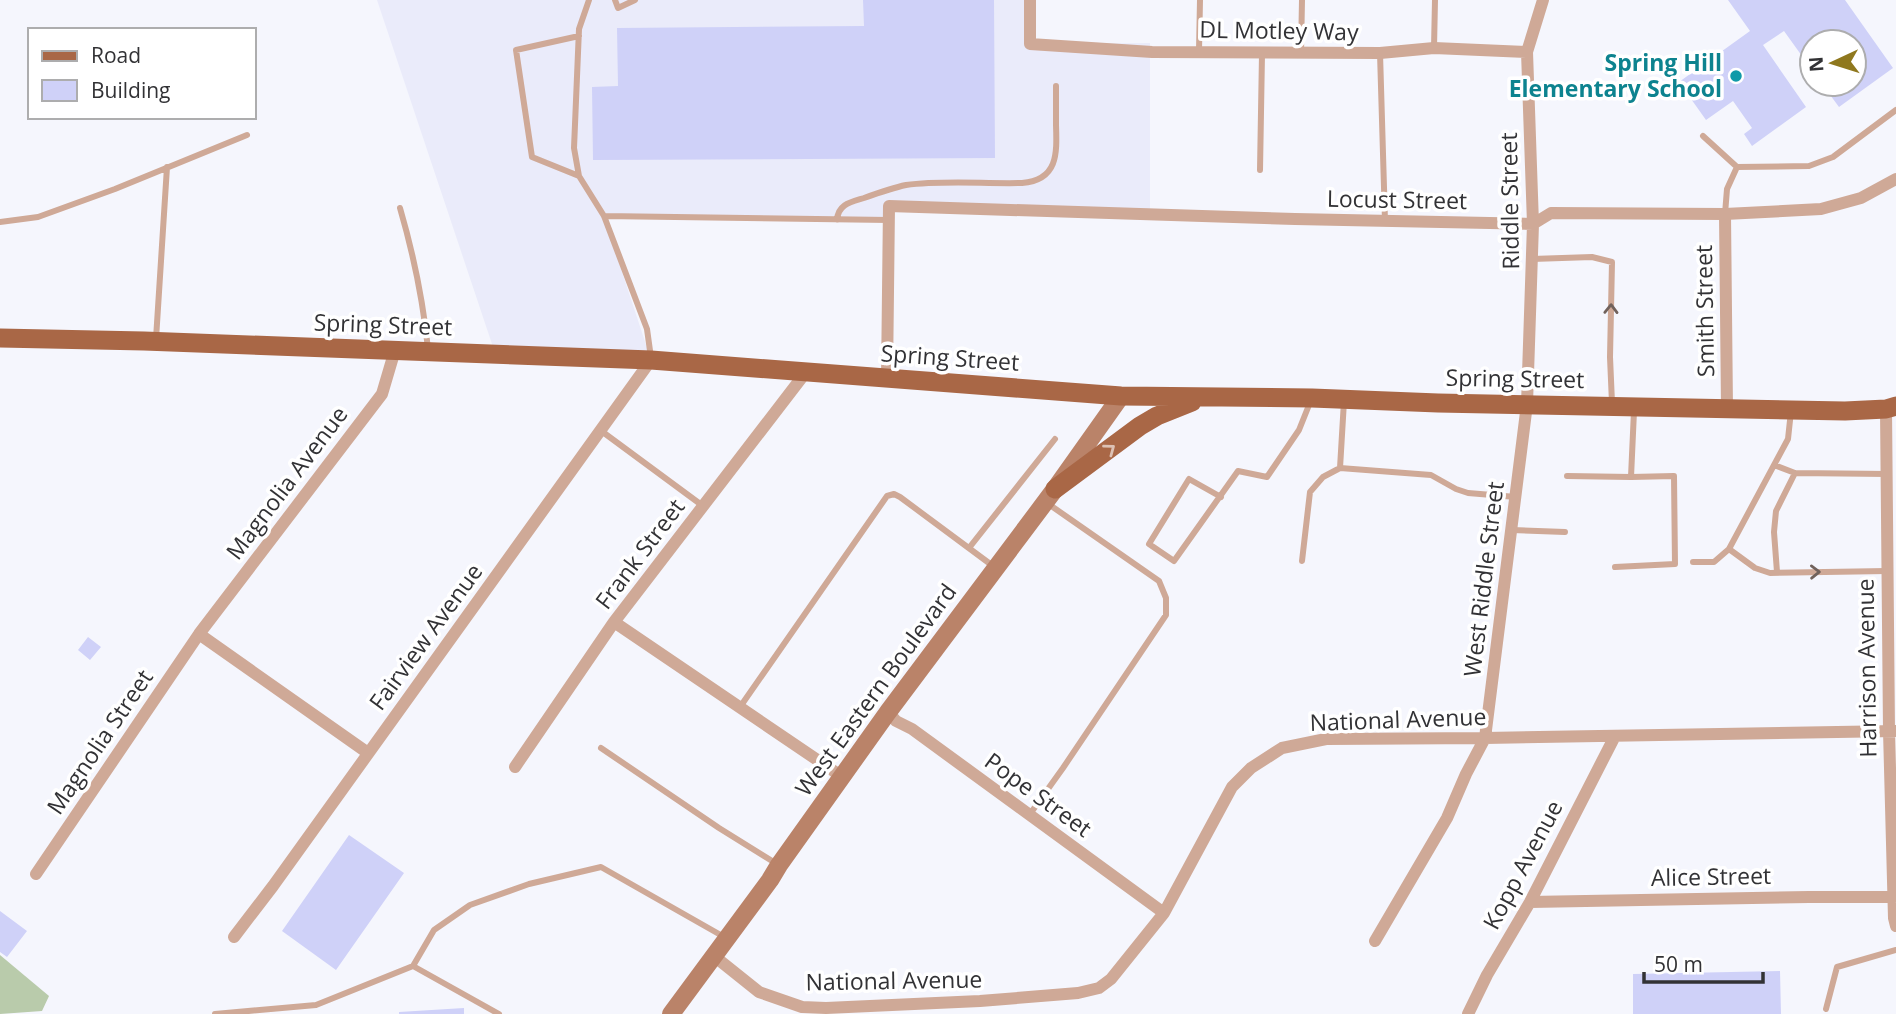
<svg xmlns="http://www.w3.org/2000/svg" width="1896" height="1014" font-family="'Open Sans',sans-serif">
	<style>
		.built { fill: #eaebfa }
		.green { fill: #b9cbab }
		.building { fill: #cfd1f8 }
		.lines { fill: none; stroke-linecap: round; stroke-linejoin: round }
		.lane { stroke: #cfa997; stroke-width: 6 }
		.street { stroke: #cfa997; stroke-width: 12 }
		.secondary { stroke: #ba8369; stroke-width: 18 }
		.primary { stroke: #a96746; stroke-width: 19 }
		.oneway { stroke: #71625c }
		.oneway2 { stroke: #ddc2b5 }
		.culture-dot { fill: #0f9aa8; stroke: #fff; stroke-width: 2.5 }
		.labels { text-anchor: middle; stroke-width: 7; stroke-linejoin: round; paint-order: stroke }
		.street-label { font-size: 23px; fill: #323235; stroke: #fff }
		.culture-label { font-size: 23px; font-weight: bold; fill: #0d838f; stroke: #fff; text-anchor: end }
	</style>
	<rect width="100%" height="100%" fill="#f5f6fd"/>
	<path class="built" d="M 377,0 L 1031,0 L 1031,44 L 1150,43 L 1150,214 L 889,206 L 889,220 L 604,217 L 651,360 L 495,353 Z"/>
	<path class="green" d="M 0,955 L 49,996 L 42,1011 L 0,1014 Z"/>
	<path class="building" d="M 863,0 L 994,0 L 995,158 L 593,160 L 592,87 L 618,86 L 617,28 L 864,26 Z
		M 1728,0 L 1845,0 L 1893,68 L 1839,107 L 1822,84 L 1854,84 L 1854,42 L 1812,42 L 1812,70 L 1784,31 L 1763,45 L 1806,107 L 1752,146 L 1744,134 L 1752,128 L 1733,101 L 1706,120 L 1679,82 L 1750,31 Z
		M 88,637 L 101,647 L 90,660 L 78,650 Z
		M 349,835 L 404,873 L 336,970 L 282,931 Z
		M 0,911 L 27,931 L 7,957 L 0,952 Z
		M 1780,971 L 1781,1014 L 1633,1014 L 1633,974 Z
		M 464,1008 L 464,1014 L 399,1014 L 399,1012 Z"/>
	<g class="lines">
		<path class="lane" d="M 589,0 L 579,29 L 574,148 L 579,176 L 604,216 L 647,329 L 651,358
			M 615,0 L 618,8 L 635,0
			M 1434,48 L 1435,0
			M 1199,51 L 1200,0
			M 1301,52 L 1302,0
			M 1380,53 L 1385,221
			M 1703,136 L 1737,167 L 1809,166 L 1833,157 L 1896,110
			M 1260,170 L 1262,54
			M 579,176 L 532,157 L 516,50 L 579,36
			M 400,208 C 414,256 423,300 428,349
			M 1725,214 L 1727,189 L 1737,167
			M 604,216 L 889,220
			M 837,220 C 838,204 851,202 864,198 C 878,193 892,188 906,185 C 944,180 984,184 1022,183 C 1058,180 1057,154 1056,125 C 1056,112 1056,99 1056,86
			M 0,222 L 38,217 L 115,189 L 247,135
			M 1532,259 L 1592,257 L 1612,262 L 1610,357 L 1612,403
			M 156,339 L 167,167
			M 600,430 L 703,506
			M 1774,465 L 1795,473 L 1887,474
			M 1340,468 L 1431,475 L 1456,489 L 1468,493 L 1516,497
			M 1567,476 L 1631,477 L 1634,411
			M 1221,497 L 1189,479 L 1149,544 L 1174,561 L 1238,471 L 1267,477 L 1299,430 L 1311,400
			M 1512,530 L 1565,532
			M 969,548 L 1055,439
			M 1729,549 L 1755,568 L 1770,573 L 1887,571
			M 1302,561 L 1310,492 L 1323,477 L 1340,468 L 1344,401
			M 1693,562 L 1714,562 L 1729,549 L 1788,439 L 1791,411
			M 1615,567 L 1675,564 L 1674,476 L 1631,477
			M 1777,572 L 1774,532 L 1776,511 L 1795,473
			M 740,707 L 887,496 L 894,494 L 900,497 L 993,566
			M 601,748 L 719,828 L 777,864
			M 1030,814 L 1063,768 L 1166,615 L 1166,598 L 1159,581 L 1047,503
			M 413,966 L 434,930 L 470,905 L 529,884 L 601,867 L 726,938
			M 1826,1009 L 1837,967 L 1896,950
			M 215,1014 L 316,1005 L 413,966 L 499,1014"/>
		<path class="street" d="M 1030,0 L 1030,44 L 1152,52 L 1380,53 L 1434,48 L 1527,52
			M 1725,214 L 1727,408
			M 887,377 L 889,206 L 1295,219 L 1533,224 L 1551,213 L 1725,214 L 1821,209 L 1861,198 L 1896,179
			M 1886,409 L 1889,731 L 1894,918 L 1896,926
			M 614,622 L 841,776
			M 199,634 L 368,753
			M 888,712 L 896,721 L 912,729 L 1164,913
			M 515,767 L 614,622 L 806,372
			M 36,874 L 199,634 L 382,394 L 395,350
			M 1530,902 L 1809,897 L 1893,897
			M 234,937 L 273,886 L 651,360
			M 1375,941 L 1447,818 L 1466,774 L 1485,738 L 1527,404 L 1533,224 L 1527,52 L 1543,0
			M 714,956 L 759,992 L 802,1007 L 826,1008 L 980,1001 L 1078,993 L 1099,988 L 1111,979 L 1164,913 L 1232,787 L 1251,768 L 1282,748 L 1326,739 L 1485,738 L 1896,731
			M 1468,1014 L 1487,975 L 1530,902 L 1615,736"/>
		<path class="secondary" d="M 671,1014 L 770,880 L 779,865 L 888,712 L 1055,489 L 1121,396"/>
		<path class="primary" d="M 0,338 L 144,341 L 651,360 L 1121,396 L 1312,398 L 1438,403 L 1845,411 L 1886,409 L 1896,406
			M 1055,489 L 1140,426 L 1157,416 L 1192,402"/>
	</g>
	<defs><path id="oneway-chevron" d="M-2-3.5L2.5 0L-2 3.5" fill="none" stroke-width="1.6" stroke-linecap="round" stroke-linejoin="round" transform="scale(1.75)"/></defs>
	<g class="oneway">
		<use href="#oneway-chevron" transform="translate(1611 309) rotate(-89)"/>
		<use href="#oneway-chevron" transform="translate(1815 572) rotate(-1)"/>
	</g>
	<use class="oneway2" href="#oneway-chevron" transform="translate(1110 449) rotate(-37)"/>
	<circle class="culture-dot" cx="1736" cy="76" r="7"/>
	<g class="labels">
		<g class="street-label">
			<text transform="translate(1279 31) rotate(1)" y="8">DL Motley Way</text>
			<text transform="translate(1397 200) rotate(1)" y="8">Locust Street</text>
			<text transform="translate(1510 201) rotate(-91)" y="8">Riddle Street</text>
			<text transform="translate(1705 311) rotate(-91)" y="8">Smith Street</text>
			<text transform="translate(383 325) rotate(2)" y="8">Spring Street</text>
			<text transform="translate(950 358) rotate(4)" y="8">Spring Street</text>
			<text transform="translate(1515 379) rotate(1)" y="8">Spring Street</text>
			<text transform="translate(287 483) rotate(-53)" y="8">Magnolia Avenue</text>
			<text transform="translate(640 554) rotate(-53)" y="8">Frank Street</text>
			<text transform="translate(1484 579) rotate(-83)" y="8">West Riddle Street</text>
			<text transform="translate(426 637) rotate(-54)" y="8">Fairview Avenue</text>
			<text transform="translate(1867 668) rotate(-91)" y="8">Harrison Avenue</text>
			<text transform="translate(876 690) rotate(-54)" y="8">West Eastern Boulevard</text>
			<text transform="translate(1398 720) rotate(-2)" y="8">National Avenue</text>
			<text transform="translate(100 742) rotate(-56)" y="8">Magnolia Street</text>
			<text transform="translate(1038 795) rotate(36)" y="8">Pope Street</text>
			<text transform="translate(1523 865) rotate(-62)" y="8">Kopp Avenue</text>
			<text transform="translate(1711 877) rotate(-1)" y="8">Alice Street</text>
			<text transform="translate(894 981) rotate(-1)" y="8">National Avenue</text>
		</g>
		<g class="culture-label">
			<text x="1722" y="71">Spring Hill<tspan x="1722" dy="26">Elementary School</tspan></text>
		</g>
	</g>
	<rect x="28" y="28" width="228" height="91" fill="#ffffff" stroke="#adadae" stroke-width="2"/>
	<rect x="42" y="51" width="35" height="10" fill="#a96746" stroke="#adadae" stroke-width="2"/>
	<text x="91" y="63" font-size="21" fill="#323235">Road</text>
	<rect x="42" y="80" width="35" height="21" fill="#cfd1f8" stroke="#adadae" stroke-width="2"/>
	<text x="91" y="98" font-size="21" fill="#323235">Building</text>
	<g transform="translate(1833 63) rotate(266)"><circle r="33" fill="#ffffff" stroke="#adadae" stroke-width="2"/>
	<path d="M0-5L12 26L0 18L-12 26Z" fill="#8f781e"/>
	<text y="-10" font-size="19" font-weight="bold" text-anchor="middle" fill="#323235">N</text>
	</g>
	<path d="M1644 972v10h119v-10" fill="none" stroke="#323235" stroke-width="3.5"/>
	<text x="1654" y="972" font-size="21" fill="#323235" stroke="#ffffff" stroke-width="5" paint-order="stroke">50 m</text>
</svg>
